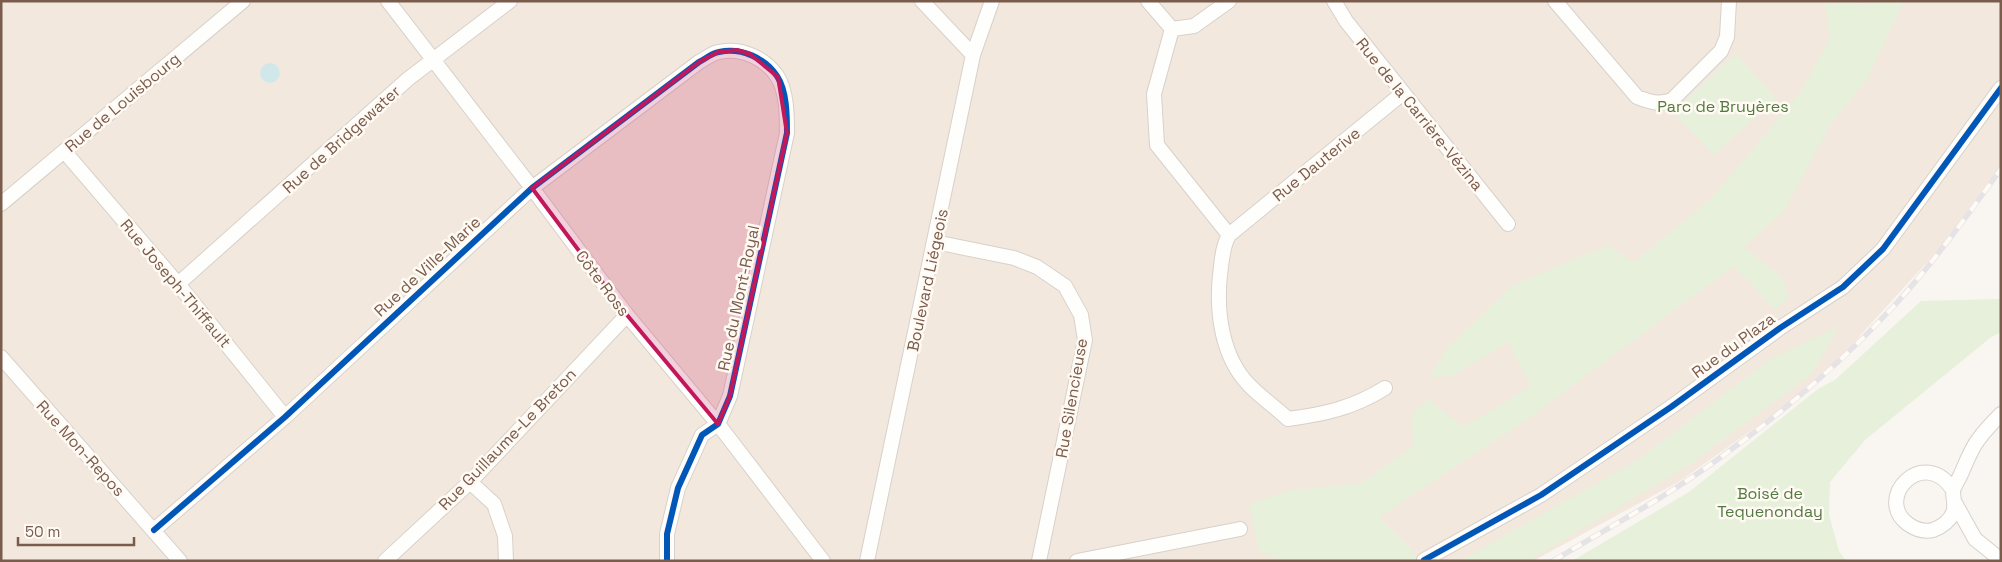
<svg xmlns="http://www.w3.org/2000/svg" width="2002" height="562" font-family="'Space Grotesk',sans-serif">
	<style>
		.residential { fill: #f2e8de }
		.green { fill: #e7f0db }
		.water { fill: #d0e8ea }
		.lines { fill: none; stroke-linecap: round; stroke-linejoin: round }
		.street-casing { stroke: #d7d1cb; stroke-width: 16 }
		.street { stroke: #fefefd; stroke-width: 14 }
		.rail-casing { stroke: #e6e3e7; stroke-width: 5.5 }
		.rail { stroke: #fffaf3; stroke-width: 4; stroke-dasharray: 11; stroke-linecap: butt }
		.cycleway-casing { stroke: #fffaf3; stroke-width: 9 }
		.cycleway { stroke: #0057b8; stroke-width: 6 }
		.marked { fill: #c2185b; fill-opacity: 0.2; stroke: #c2185b; stroke-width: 4; stroke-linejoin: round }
		.labels { text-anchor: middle; stroke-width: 5; stroke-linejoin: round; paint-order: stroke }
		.street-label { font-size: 16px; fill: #7a5c4d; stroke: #fffaf3 }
		.park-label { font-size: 16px; fill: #537a41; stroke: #fffaf3 }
	</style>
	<rect width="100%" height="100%" fill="#f9f5f0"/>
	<path class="residential" d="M 1,1 L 2001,1 L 2001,165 L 1940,248 L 1815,385 L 1680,481 L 1533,561 L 1,561 Z"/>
	<path class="green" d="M 1825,1 L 1860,3 L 1904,1 L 1867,79 L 1831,124 L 1785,209 L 1744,247 L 1782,278 L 1789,297 L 1775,310 L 1734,266 L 1532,416 L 1379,517 L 1412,550 L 1418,561 L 1284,561 L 1259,551 L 1249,504 L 1292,490 L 1362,483 L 1414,446 L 1411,415 L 1428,399 L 1464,427 L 1531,386 L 1508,342 L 1454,375 L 1429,378 L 1447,349 L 1513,285 L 1609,245 L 1633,263 L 1712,198 L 1800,93 L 1830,39 Z
		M 1736,54 L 1776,98 L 1714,155 L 1673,112 Z
		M 2001,299 L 2001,332 L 1990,338 L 1865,440 L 1830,482 L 1829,515 L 1839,551 L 1846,561 L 1572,561 L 1689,492 L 1818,389 L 1835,380 L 1921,301 Z
		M 1839,326 L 1813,373 L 1688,466 L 1528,561 L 1460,561 L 1638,460 L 1769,360 Z"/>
	<path class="water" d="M260 73a10 10 0 1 1 20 0a10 10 0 1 1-20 0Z"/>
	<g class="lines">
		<defs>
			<path id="street" d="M 388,1 L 532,188 L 627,315 L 718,424 L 823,561
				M 922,1 L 973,55
				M 1148,1 L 1172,29
				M 1334,1 L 1346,21 L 1508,224
				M 1555,1 L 1637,97 C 1650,102 1659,105 1672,100 L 1721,51 L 1727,37 L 1729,1
				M 1172,29 L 1154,94 L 1157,145 L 1229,235
				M 1172,29 L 1194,26 L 1229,1
				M 64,151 L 178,284 L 285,417
				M 1,204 L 243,1
				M 935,242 L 1014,258 L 1037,267 L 1065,286 L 1081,315 L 1085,340 L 1039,561
				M 178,284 L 408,79 L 510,1
				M 1,357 L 180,561
				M 1385,388 C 1353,408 1325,414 1288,419 C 1276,408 1262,398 1250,386 C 1222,358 1216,313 1220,275 C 1222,261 1222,247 1229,235 L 1403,93
				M 470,482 L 494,504 L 505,536 L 506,561
				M 1953,490 C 1924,445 1873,498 1908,524 C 1915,529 1924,532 1933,530 C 1941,527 1949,522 1953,513 C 1956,505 1953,499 1953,491 C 1954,486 1959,479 1961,474 C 1966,463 1971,449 1978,440 C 1985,430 1993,422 2001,414
				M 1955,503 L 1975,539 L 2001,560
				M 154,530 L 285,417 L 532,188 L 699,62 C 705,59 712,53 719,52 C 741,47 765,58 777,76 C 787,91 787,116 787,133 L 730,396 L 718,424 L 702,435 L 678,488 L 667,534 L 667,561
				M 1424,560 L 1541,495 L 1671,407 L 1780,328 L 1843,287 L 1883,249 L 2001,88
				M 385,561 L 470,482 L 627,315
				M 867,561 L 973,55 L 992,1
				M 1077,561 L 1240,529"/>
		</defs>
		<use href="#street" class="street-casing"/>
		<use href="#street" class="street"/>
		<defs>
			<path id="rail" d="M 1553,561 C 1607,528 1663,499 1714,462 C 1779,416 1840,364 1894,306 C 1933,263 1967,216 2001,169"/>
		</defs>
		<use href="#rail" class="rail-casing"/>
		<use href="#rail" class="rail"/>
		<defs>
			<path id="cycleway" d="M 154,530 L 285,417 L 532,188 L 699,62 C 705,59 712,53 719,52 C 741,47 765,58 777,76 C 787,91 787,116 787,133 L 730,396 L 718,424 L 702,435 L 678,488 L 667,534 L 667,561
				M 1424,560 L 1541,495 L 1671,407 L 1780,328 L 1843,287 L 1883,249 L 2001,88"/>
		</defs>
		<use href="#cycleway" class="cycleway-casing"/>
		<use href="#cycleway" class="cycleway"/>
	</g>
	<path class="marked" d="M 737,50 L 750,54 L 778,77 L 787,133 L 730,396 L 718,424 L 627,315 L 532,188 L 699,62 L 718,52 Z"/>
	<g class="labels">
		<g class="street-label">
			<text transform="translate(122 102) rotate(-40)" y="6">Rue de Louisbourg</text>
			<text transform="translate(1420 114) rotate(51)" y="6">Rue de la Carrière-Vézina</text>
			<text transform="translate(341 139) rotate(-42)" y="6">Rue de Bridgewater</text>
			<text transform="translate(1316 164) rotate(-39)" y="6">Rue Dauterive</text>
			<text transform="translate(427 266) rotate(-43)" y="6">Rue de Ville-Marie</text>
			<text transform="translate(927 280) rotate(-78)" y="6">Boulevard Liégeois</text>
			<text transform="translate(176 283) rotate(50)" y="6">Rue Joseph-Thiffault</text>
			<text transform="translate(603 283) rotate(53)" y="6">Côte Ross</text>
			<text transform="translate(738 298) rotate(-78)" y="6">Rue du Mont-Royal</text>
			<text transform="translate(1733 345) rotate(-36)" y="6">Rue du Plaza</text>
			<text transform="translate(1071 398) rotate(-80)" y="6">Rue Silencieuse</text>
			<text transform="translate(507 439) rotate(-46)" y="6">Rue Guillaume-Le Breton</text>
			<text transform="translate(81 448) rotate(48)" y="6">Rue Mon-Repos</text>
		</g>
		<g class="park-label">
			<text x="1723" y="112">Parc de Bruyères</text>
			<text x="1770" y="499">Boisé de<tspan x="1770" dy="18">Tequenonday</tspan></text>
		</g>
	</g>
	<rect width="2002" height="562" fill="none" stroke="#7a5c4d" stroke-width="5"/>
	<path d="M18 537v8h116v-8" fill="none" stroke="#7a5c4d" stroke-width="2.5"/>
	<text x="25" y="537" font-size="15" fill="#7a5c4d" stroke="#fffaf3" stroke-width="4" paint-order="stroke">50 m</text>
</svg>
